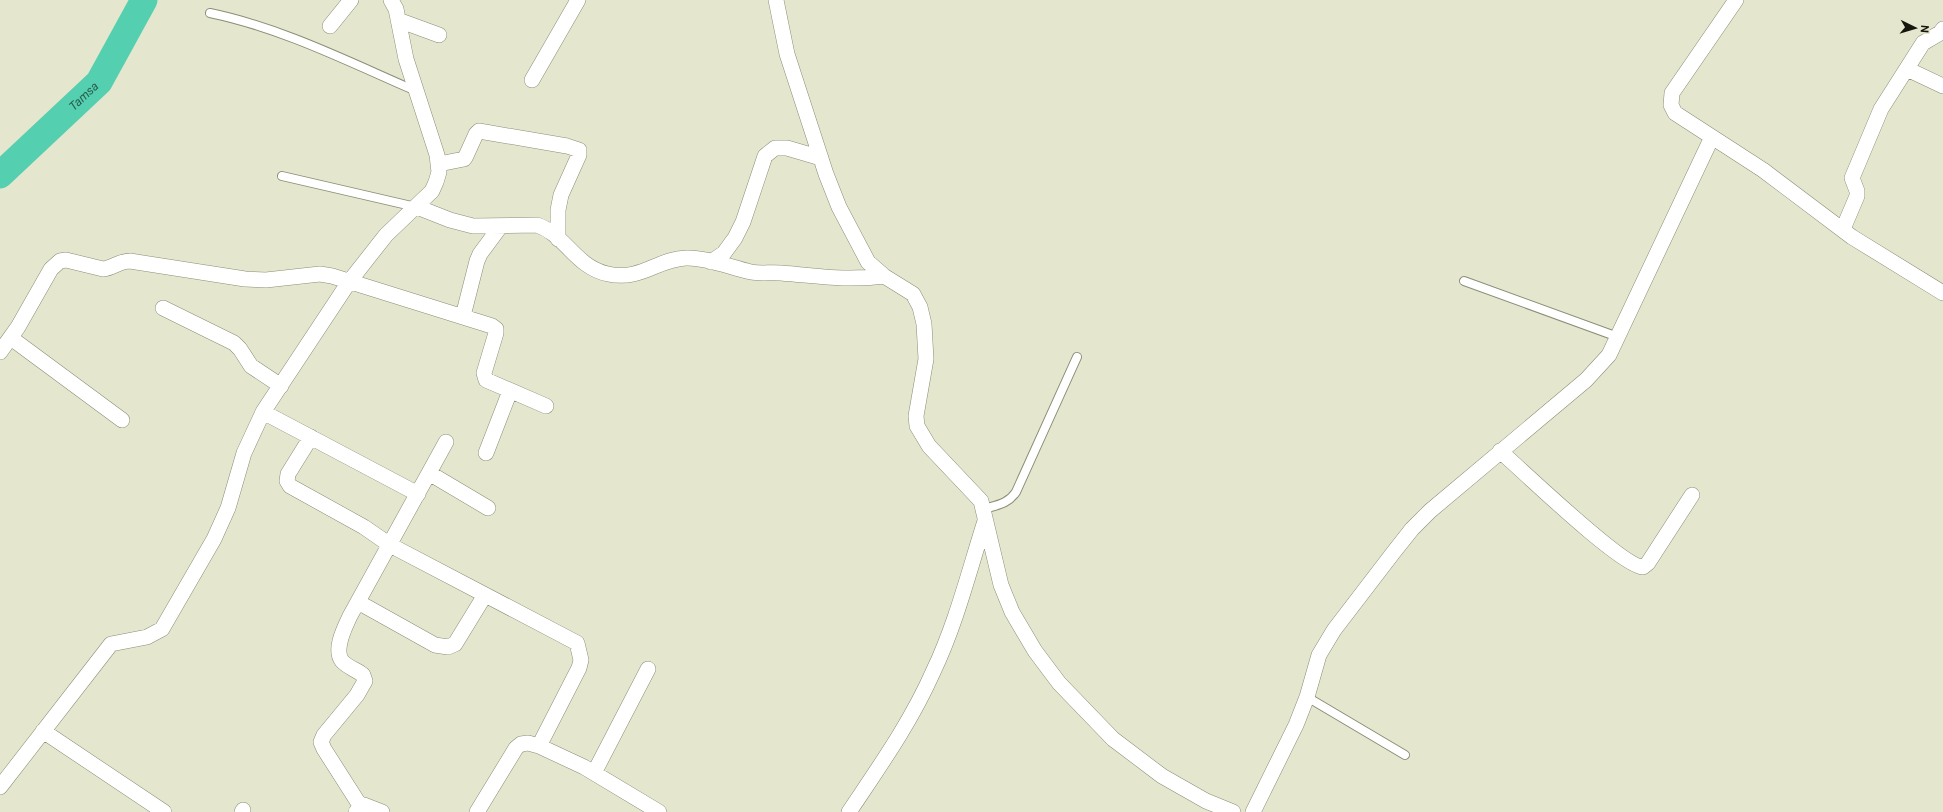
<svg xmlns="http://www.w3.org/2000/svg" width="1943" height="812" font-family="Roboto,sans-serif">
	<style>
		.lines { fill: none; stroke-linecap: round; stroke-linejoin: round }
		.river { stroke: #54cfaf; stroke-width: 27 }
		.service-casing { stroke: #8c8d77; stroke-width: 10 }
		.minor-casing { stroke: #8c8d77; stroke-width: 16 }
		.service { stroke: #fff; stroke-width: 8 }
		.minor { stroke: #fff; stroke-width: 15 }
		.labels { text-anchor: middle; stroke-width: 4; stroke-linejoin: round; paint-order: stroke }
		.water-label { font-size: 12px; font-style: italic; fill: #285b4d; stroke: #e5e6ce }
	</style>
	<rect width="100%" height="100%" fill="#e5e6ce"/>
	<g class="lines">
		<path class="river" id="s1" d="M 0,175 L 99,82 L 144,0"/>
		<defs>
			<path id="service" d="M 210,13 C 282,28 349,62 416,91
				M 282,176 L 416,207
				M 1464,281 L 1618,337
				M 984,509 C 997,505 1008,504 1016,492 L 1077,357
				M 1307,697 L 1405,755"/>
			<path id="minor" d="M 776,0 L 787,54 L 826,174 L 839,207 L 868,262 L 884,276 L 913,294 L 920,307 L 924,324 L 926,359 L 916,416 L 917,426 L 929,446 L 981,501 L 1001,585 L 1012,612 L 1035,651 L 1059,683 L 1113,739 L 1162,776 L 1206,801 L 1233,812
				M 1736,0 L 1672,93 L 1671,105 L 1675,113 L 1763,170 L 1852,237 L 1943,293
				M 398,20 L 439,35
				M 330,26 L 351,0
				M 1907,69 L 1943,86
				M 532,80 L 578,0
				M 439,164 L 464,159 L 466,156 L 476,134 L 479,131 L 567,146 L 579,150 L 579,155 L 561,195 L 558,210 L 558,239
				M 417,207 L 450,220 L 473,226 L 537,225 C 565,234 575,267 608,274 C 642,281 657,259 686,258 C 706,257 732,268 751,272 C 761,274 771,272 781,273 C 819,276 845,281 884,276
				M 1843,229 L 1857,196 L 1857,191 L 1852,178 L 1881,109 L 1923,43 L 1940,33 L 1943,29
				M 711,262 L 724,253 L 735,238 L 743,222 L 765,156 L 775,148 L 787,148 L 821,158
				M 163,308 L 234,343 L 240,349 L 251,366 L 281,386
				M 463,316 L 477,261 L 480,254 L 500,227
				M 11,338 L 122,420
				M 0,352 L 18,327 L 51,269 L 60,261 L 66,260 L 103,269 C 113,268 119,261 130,261 L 245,279 L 266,280 L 320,274 L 332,276 L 492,326 L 496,329 L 496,333 L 484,373 L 486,380 L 546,406
				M 263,412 L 418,494
				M 311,437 L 288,474 L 287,481 L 290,486 L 364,527 L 390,545 L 577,643 L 581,660 L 579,668 L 539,746
				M 1500,451 C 1521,469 1622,567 1643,567 L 1648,563 L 1692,495
				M 486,453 L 510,391
				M 429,473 L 488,508
				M 358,602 L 435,645 L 448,647 L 455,644 L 485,595
				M 43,731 L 164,812
				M 594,773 L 648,669
				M 0,787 L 111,644 L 147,637 L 162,629 L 214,539 L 228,508 L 244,453 L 263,412 L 349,282 L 386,235 L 432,191 L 436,182 L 439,172 L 437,155 L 406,59 L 396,9 L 391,0
				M 361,807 L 324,749 L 321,742 L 324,735 L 357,695 L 365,681 L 363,675 C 357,670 347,667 342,661 C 333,649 345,627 350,616 L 446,442
				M 242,812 L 243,810
				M 356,812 L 364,805 L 382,812
				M 477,812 L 516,748 L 521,744 L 528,743 L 539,746 L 584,767 L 659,812
				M 849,812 C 879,767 911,722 933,672 C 956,624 969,571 985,521
				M 1253,812 L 1296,725 L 1307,697 L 1319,655 L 1334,630 L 1393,553 L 1412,529 L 1430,511 L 1586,380 L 1609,355 L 1712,137"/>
		</defs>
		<use href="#service" class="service-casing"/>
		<use href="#minor" class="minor-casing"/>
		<use href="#service" class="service"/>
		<use href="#minor" class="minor"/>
	</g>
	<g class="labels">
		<g class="water-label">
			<text dy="4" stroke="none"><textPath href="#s1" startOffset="115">Tamsa</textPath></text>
		</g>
	</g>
	<g transform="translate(1915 28) rotate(95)" stroke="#e5e6ce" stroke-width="3" paint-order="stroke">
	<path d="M0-3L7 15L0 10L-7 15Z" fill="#16160e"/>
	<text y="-6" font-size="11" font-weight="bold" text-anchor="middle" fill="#16160e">N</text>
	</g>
</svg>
